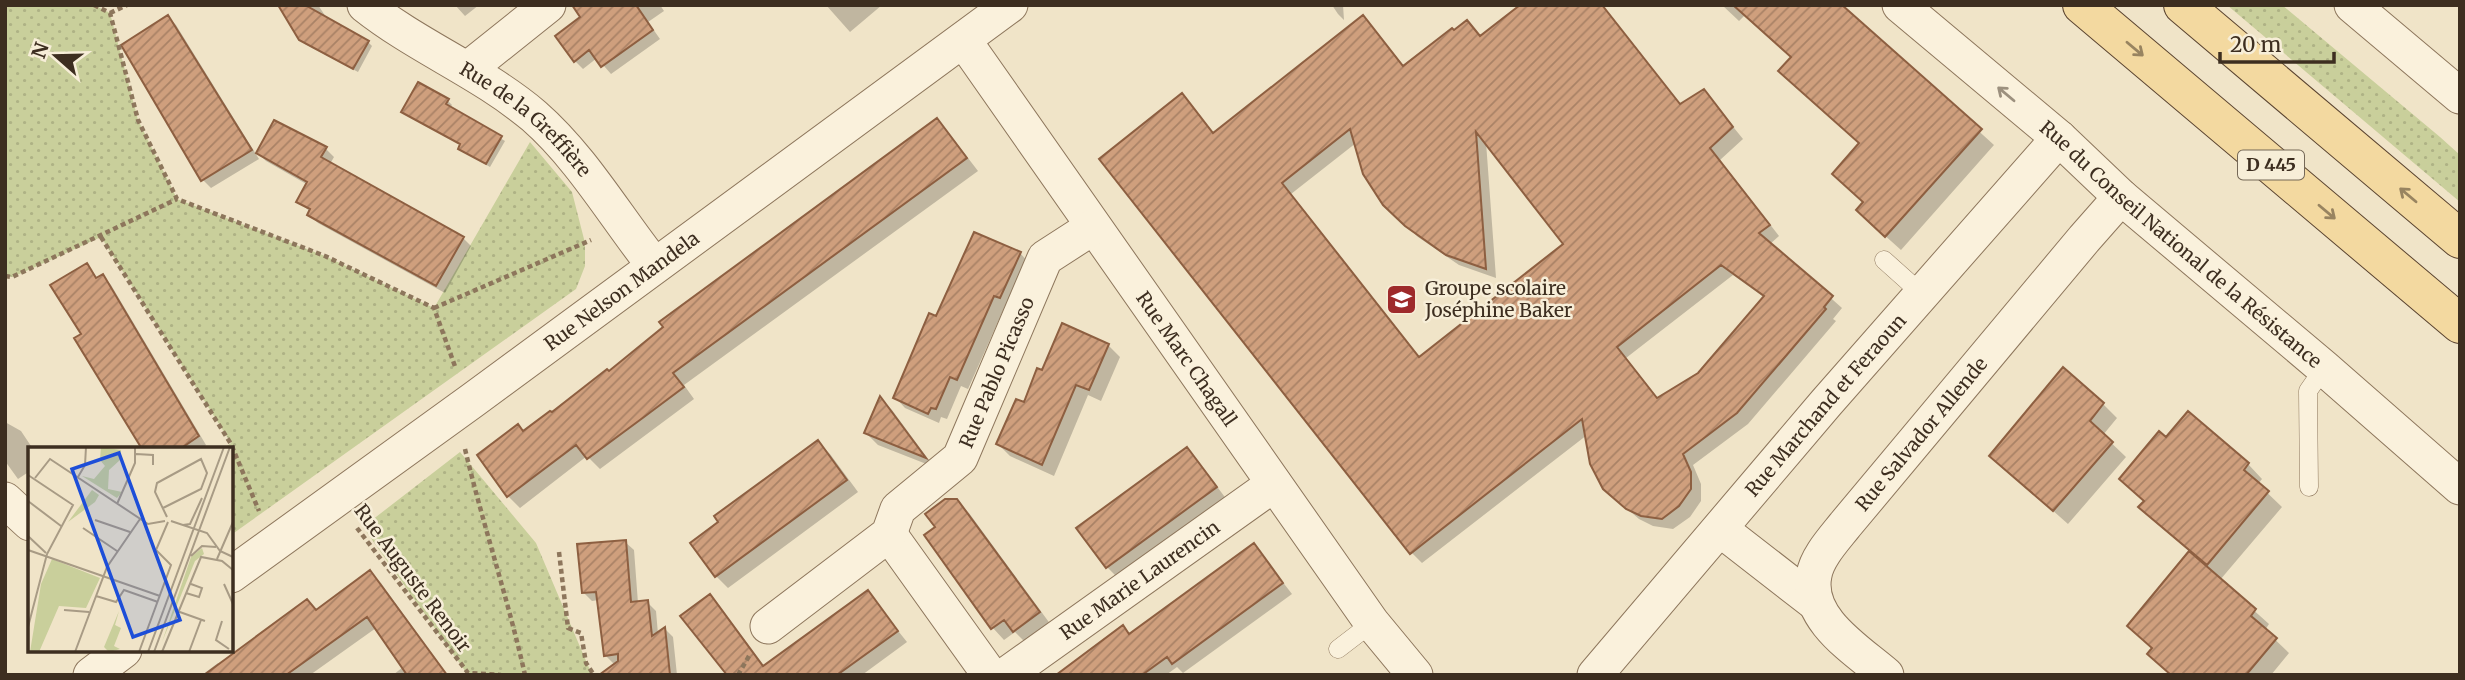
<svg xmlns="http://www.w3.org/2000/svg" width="2465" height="680" font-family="Merriweather,serif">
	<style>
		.grass { fill: url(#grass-dots) }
		.shadow { fill: #0003; fill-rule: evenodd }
		.building { fill: url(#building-hatch); stroke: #8d5f41; stroke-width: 2; fill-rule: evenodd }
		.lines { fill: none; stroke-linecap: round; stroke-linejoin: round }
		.lane-casing { stroke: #8d765c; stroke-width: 19 }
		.street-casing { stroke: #8d765c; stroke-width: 37 }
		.primary-casing { stroke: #5b4430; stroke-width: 40 }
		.path { stroke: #8d765c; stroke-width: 4.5; stroke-dasharray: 5 3.5; stroke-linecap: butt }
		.lane { stroke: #faf1dc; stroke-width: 18 }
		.street { stroke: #faf1dc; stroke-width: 35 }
		.primary { stroke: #f3d9a0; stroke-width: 38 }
		.oneway { stroke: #988460 }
		.oneway2 { stroke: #9c907e }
		.labels { text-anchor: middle; stroke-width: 5; stroke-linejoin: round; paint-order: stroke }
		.shield { fill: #f7eed8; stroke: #756857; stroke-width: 2 }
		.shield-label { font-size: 18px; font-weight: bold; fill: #3d2e20 }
		.street-label { font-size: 19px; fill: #3d2e20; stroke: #f7eed8 }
		.poi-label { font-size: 19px; fill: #3d2e20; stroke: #f7eed8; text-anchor: start }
		.inset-road { fill: none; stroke: #a89b85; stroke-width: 2 }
		.view { fill: #1d4ed8; fill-opacity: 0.15; stroke: #1d4ed8; stroke-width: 3.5 }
		.inset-edge { fill: none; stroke: #3d2e20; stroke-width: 3.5 }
	</style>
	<defs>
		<pattern id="grass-dots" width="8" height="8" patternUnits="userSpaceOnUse" patternTransform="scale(1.75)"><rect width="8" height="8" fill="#c9cf9b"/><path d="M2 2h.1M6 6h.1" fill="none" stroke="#aeb285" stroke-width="1.8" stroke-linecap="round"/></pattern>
		<pattern id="building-hatch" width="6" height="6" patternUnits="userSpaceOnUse" patternTransform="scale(1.75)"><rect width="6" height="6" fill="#cf9f7d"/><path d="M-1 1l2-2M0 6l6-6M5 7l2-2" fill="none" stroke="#a98266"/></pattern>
	</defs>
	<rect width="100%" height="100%" fill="#f0e4c8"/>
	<path class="grass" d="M 5,5 L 94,5 L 110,13 L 138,120 L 177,199 L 325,256 L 434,308 L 530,142 L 572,192 L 585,243 L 585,266 L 576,289 L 231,535 L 231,449 L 223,449 L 231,443 L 101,237 L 13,277 L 5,276 Z
		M 2227,5 L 2282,5 L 2440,137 L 2460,155 L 2460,202 Z
		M 460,452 L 536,543 L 592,675 L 468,675 L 363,527 Z"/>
	<path class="shadow" d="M 282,5 L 318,5 L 328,20 L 368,42 L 372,46 L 358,72 L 305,44 Z
		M 455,5 L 479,5 L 465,16 Z
		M 590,5 L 660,5 L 664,11 L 648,22 L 660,39 L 611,74 L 597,58 L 583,69 L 575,61 L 583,17 Z
		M 826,5 L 882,5 L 850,32 Z
		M 1332,5 L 1343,5 L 1344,20 L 1338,14 Z
		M 1722,5 L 1840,5 L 1994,145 L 1901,250 L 1872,224 L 1865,203 L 1861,144 L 1793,58 L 1745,15 L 1739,21 Z
		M 168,17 L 176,25 L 259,159 L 211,188 L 203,180 L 123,46 Z
		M 1363,17 L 1405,67 L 1467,22 L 1481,37 L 1619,29 L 1681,105 L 1704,91 L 1743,139 L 1720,160 L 1779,236 L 1770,244 L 1842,308 L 1833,319 L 1836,321 L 1748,424 L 1693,465 L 1701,484 L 1701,501 L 1690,517 L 1673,529 L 1653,526 L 1639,519 L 1616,499 L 1587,435 L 1422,563 L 1412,553 L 1182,96 L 1215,134 ZM 1486,142 L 1565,245 L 1420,358 L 1291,194 L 1356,143 L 1384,204 L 1418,237 L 1459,265 L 1496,278 ZM 1733,275 L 1765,298 L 1700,375 L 1658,399 L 1626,358 Z
		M 448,101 L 452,105 L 450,108 L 505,141 L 490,167 L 464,152 L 460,148 L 461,145 L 408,115 Z
		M 937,120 L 948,132 L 978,171 L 684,385 L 694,399 L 600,469 L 587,456 L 520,508 L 508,496 L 524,433 L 609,373 Z
		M 325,148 L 334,157 L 330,164 L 463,238 L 471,246 L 445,293 L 318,223 L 309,215 L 311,212 L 298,202 L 308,185 L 266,161 L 258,153 Z
		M 1020,253 L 1030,264 L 1011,308 L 1005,306 L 968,389 L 961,386 L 947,419 L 941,417 L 939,423 L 905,408 L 895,397 L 937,318 Z
		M 87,265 L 98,279 L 103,276 L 111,285 L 206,445 L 201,449 L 144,449 L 84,334 Z
		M 1108,345 L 1120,357 L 1101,401 L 1088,395 L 1054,476 L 1010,456 L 998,444 L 1043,372 Z
		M 881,399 L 892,410 L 934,467 L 878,445 L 866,433 Z
		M 2103,404 L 2117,418 L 2103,435 L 2126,457 L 2068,524 L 1991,456 Z
		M 5,422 L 21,431 L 33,449 L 30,449 L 30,471 L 18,479 L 5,461 Z
		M 2167,439 L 2248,464 L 2262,479 L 2258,484 L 2282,507 L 2220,580 L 2269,624 L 2265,630 L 2289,653 L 2271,675 L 2172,675 L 2153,649 L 2129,626 L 2191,552 L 2140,507 L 2145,502 Z
		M 818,442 L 830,454 L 858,492 L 728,588 L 716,576 L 692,543 Z
		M 1187,449 L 1198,461 L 1227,500 L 1119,579 L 1107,567 L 1079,528 Z
		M 956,501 L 969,513 L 1051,625 L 1026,643 L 1015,632 L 1004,640 L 993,628 L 937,527 Z
		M 625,542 L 634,550 L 638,603 L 647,602 L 656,611 L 658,634 L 665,629 L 673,637 L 677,675 L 622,675 L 620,663 L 614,664 L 605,655 L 599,600 L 592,601 L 583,592 Z
		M 1254,545 L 1292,594 L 1183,673 L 1177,667 L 1166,675 L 1059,675 L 1123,628 L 1130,635 Z
		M 370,573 L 381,583 L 447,675 L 393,675 L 403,667 L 376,628 L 310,675 L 202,675 L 218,663 L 220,665 L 317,611 Z
		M 867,592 L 907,642 L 862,675 L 730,675 L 710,596 L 720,607 L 765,667 Z"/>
	<path class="building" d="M 278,5 L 305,5 L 369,41 L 353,69 L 299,40 Z
		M 572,5 L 636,5 L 653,30 L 601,67 L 589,50 L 574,62 L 555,36 L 580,17 Z
		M 1520,5 L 1602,5 L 1680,104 L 1704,89 L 1733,127 L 1710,148 L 1770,225 L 1759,233 L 1833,296 L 1824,307 L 1826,309 L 1737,413 L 1683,454 L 1691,472 L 1691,489 L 1679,506 L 1662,519 L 1641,516 L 1626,509 L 1603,489 L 1590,464 L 1582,419 L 1410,554 L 1099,159 L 1182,93 L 1213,133 L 1363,15 L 1403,66 L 1452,28 L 1454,30 L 1467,20 L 1480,36 ZM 1350,129 L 1363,174 L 1383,205 L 1405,226 L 1446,255 L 1486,269 L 1476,132 L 1563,244 L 1419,357 L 1282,183 ZM 1721,265 L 1764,296 L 1698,373 L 1657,398 L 1617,347 Z
		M 1733,5 L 1842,5 L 1982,129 L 1885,237 L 1856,210 L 1863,202 L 1832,174 L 1859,143 L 1778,71 L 1791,57 Z
		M 168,15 L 252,150 L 201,181 L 121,45 Z
		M 418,82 L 449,99 L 446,104 L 502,136 L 486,164 L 458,149 L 460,144 L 401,112 Z
		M 937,118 L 967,158 L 673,373 L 684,387 L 644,417 L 587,459 L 576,445 L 507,497 L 477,455 L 518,424 L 523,431 L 550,411 L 552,412 L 607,369 L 609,371 L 663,327 L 659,322 Z
		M 274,120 L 327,147 L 321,157 L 464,237 L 436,286 L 307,215 L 310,209 L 296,202 L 307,182 L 256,153 Z
		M 974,232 L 1021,252 L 1000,298 L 994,296 L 957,380 L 950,377 L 936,409 L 931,408 L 928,414 L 893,398 L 929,313 L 936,316 Z
		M 87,263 L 96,278 L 103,274 L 199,436 L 180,449 L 142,449 L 74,338 L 81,334 L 50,285 Z
		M 1062,323 L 1109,344 L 1089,390 L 1076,385 L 1042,465 L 996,444 L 1016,399 L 1024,402 L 1037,368 L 1042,370 Z
		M 2063,367 L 2104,403 L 2090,421 L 2113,442 L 2053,511 L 1989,456 Z
		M 880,396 L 926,458 L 864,433 Z
		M 2188,411 L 2249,463 L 2244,470 L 2269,491 L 2207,565 L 2138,507 L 2144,501 L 2119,479 L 2159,431 L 2166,437 Z
		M 818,440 L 847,480 L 715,577 L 690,543 L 718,522 L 714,516 Z
		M 1187,447 L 1217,487 L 1106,568 L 1076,528 Z
		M 945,499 L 957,499 L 1040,612 L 1013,632 L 1004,620 L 991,629 L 924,535 L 935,527 L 925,514 Z
		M 626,540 L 631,602 L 648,600 L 652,636 L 665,627 L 670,675 L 599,675 L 618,661 L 618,654 L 604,656 L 596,592 L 582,593 L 577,544 Z
		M 1254,543 L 1283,583 L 1172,664 L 1167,657 L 1142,675 L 1056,675 L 1123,625 L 1129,634 Z
		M 2189,551 L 2256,609 L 2251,616 L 2277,638 L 2246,675 L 2171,675 L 2147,654 L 2152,648 L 2127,626 Z
		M 370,570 L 447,675 L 407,675 L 367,617 L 286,675 L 204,675 L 307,599 L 316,610 Z
		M 868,590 L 898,631 L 837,675 L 727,675 L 680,616 L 710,594 L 763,666 Z"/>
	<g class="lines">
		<defs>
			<path id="lane" d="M 1884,260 L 1922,294
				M 2309,487 L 2308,391 L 2324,368
				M 1338,649 L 1372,623"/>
			<g id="street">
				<path id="s1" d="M 365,5 C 418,47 482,72 534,116 C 582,158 615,216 654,265"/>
				<path id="s2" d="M 1900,5 L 2059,138 L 2121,197 L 2324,368 L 2460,487"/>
				<path d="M 2352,5 L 2460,96"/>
				<path id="s3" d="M 964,41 L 1372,623 L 1415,675"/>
				<path d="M 468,69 L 548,5"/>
				<path d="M 5,500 L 30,523"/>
				<path d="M 1720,529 L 1814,602"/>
				<path d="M 889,534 L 990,675"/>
				<path id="s4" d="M 231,575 L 473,400 L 1010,5"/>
				<path id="s5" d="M 768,626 L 889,534 L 898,509 L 960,458 L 1045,258 L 1093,227"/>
				<path d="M 91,675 L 124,650"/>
				<path id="s6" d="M 1006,675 L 1274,484"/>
				<path id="s7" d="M 1595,675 L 1826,403 L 2059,138"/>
				<path id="s8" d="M 1886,675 C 1857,650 1805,619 1814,575 C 1817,557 1834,539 1845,525 L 2084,239 L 2121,197"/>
			</g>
			<path id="primary" d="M 2082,5 L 2460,324
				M 2183,5 L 2460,239"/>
		</defs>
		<use href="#lane" class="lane-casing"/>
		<use href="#street" class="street-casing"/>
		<use href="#primary" class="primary-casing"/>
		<path class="path" d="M 94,5 L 110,13 L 138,120 L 177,199 L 325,256 L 434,308 L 456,369
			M 110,13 L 127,5
			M 101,237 L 231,444 L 259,511
			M 5,276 L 12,277 L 177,199
			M 434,308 L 591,240
			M 465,449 C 483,525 508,599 525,675
			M 357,528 L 468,673 L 501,675
			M 559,552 L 568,628 L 581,633 L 586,663 L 594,675
			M 738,675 L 749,656"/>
		<use href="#lane" class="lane"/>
		<use href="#street" class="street"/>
		<use href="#primary" class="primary"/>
	</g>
	<defs><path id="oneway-shaft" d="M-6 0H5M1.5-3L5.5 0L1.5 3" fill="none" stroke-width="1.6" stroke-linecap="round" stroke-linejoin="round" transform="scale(1.75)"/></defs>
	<g class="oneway">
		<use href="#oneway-shaft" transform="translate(2135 49) rotate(40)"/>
		<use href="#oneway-shaft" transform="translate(2408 195) rotate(-140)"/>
		<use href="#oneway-shaft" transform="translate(2327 212) rotate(40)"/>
	</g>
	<use class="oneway2" href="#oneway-shaft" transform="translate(2006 94) rotate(-140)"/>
	<defs>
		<symbol id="school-square" viewBox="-11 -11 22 22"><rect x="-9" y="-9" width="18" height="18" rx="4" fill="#9e2a2b" stroke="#f7eed8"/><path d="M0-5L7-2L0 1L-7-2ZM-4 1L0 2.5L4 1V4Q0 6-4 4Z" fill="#fff"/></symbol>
	</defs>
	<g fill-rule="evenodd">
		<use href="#school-square" x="1384" y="282" width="35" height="35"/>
	</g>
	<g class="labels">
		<rect class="shield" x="2238" y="150.5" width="66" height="29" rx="5"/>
		<g class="shield-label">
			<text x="2271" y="171">D 445</text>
		</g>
		<g class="street-label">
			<text dy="7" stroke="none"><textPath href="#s1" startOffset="198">Rue de la Greffière</textPath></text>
			<text dy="7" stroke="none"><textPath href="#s2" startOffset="369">Rue du Conseil National de la Résistance</textPath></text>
			<text dy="7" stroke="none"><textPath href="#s4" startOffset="483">Rue Nelson Mandela</textPath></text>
			<text dy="7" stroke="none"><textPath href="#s3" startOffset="388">Rue Marc Chagall</textPath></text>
			<text dy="7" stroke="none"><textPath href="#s5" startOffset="352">Rue Pablo Picasso</textPath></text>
			<text dy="7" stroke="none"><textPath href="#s7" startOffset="355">Rue Marchand et Feraoun</textPath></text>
			<text dy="7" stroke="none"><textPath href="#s8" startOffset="308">Rue Salvador Allende</textPath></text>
			<text transform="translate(413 578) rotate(53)" y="7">Rue Auguste Renoir</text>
			<text dy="7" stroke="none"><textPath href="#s6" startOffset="164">Rue Marie Laurencin</textPath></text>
		</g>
		<g class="poi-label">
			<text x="1425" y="295">Groupe scolaire<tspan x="1425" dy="22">Joséphine Baker</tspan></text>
		</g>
	</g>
	<g transform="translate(28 447)">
		<rect width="205" height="205" fill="#f0e4c8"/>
		<path d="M 73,0 L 93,3 L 92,13 L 81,23 L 80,42 L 94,45 L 89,51 L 54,29 L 66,32 L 77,19 L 72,13 ZM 64,43 L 71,48 L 67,55 L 40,75 ZM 174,101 L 176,107 L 167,114 L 134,195 L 163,110 ZM 91,164 L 87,178 L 93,181 L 86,199 L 92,202 L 81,205 L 76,200 Z" fill="#c9cf9b"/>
		<path d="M 24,112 L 72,131 L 58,161 L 31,159 L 11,205 L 2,205 L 13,137 Z" fill="#c9cf9b"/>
		<path class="inset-road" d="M 108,7 L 125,8 L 125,18M 0,28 L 45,58 L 19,107 L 0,180M 50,30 L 57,18 L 58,0M 7,31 L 22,12 L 120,77 L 137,74M 0,54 L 33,79M 89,57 L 107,16 L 107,0M 135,61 L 173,42 L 179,26 L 173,12 L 129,36 L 127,45 L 139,70M 67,73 L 102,85M 143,74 L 179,86 L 192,104 L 205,110M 155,78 L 162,77 L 174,51M 55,81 L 89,104M 0,89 L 18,106M 0,103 L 132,149M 163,109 L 174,99 L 188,100M 189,112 L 205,75M 196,137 L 205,157M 158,146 L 171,150 L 174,141 L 163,137M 68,149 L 88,155 L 96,143 L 130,155M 36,163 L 61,165M 149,164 L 177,174M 194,174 L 188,193 L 201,202M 47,205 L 79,120 L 112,72M 111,205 L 143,118 L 128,103 L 140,75M 120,205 L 196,0M 126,205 L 202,0M 134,205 L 173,110 L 194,114 L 205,123M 161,205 L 173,173"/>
		<path class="view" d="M 91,6 L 152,173 L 105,190 L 44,22 Z"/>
		<rect width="205" height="205" class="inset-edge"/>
	</g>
	<rect width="2465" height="680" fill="none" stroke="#3d2e20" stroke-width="14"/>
	<g transform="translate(56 56) rotate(290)" stroke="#f7eed8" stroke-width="5" paint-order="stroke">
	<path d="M0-5L12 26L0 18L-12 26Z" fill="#3d2e20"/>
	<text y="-10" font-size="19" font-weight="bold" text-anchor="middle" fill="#3d2e20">N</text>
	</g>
	<path d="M2220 52v10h114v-10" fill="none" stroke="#3d2e20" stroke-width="3.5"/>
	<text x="2230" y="52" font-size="21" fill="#3d2e20" stroke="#f7eed8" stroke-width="5" paint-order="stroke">20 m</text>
</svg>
